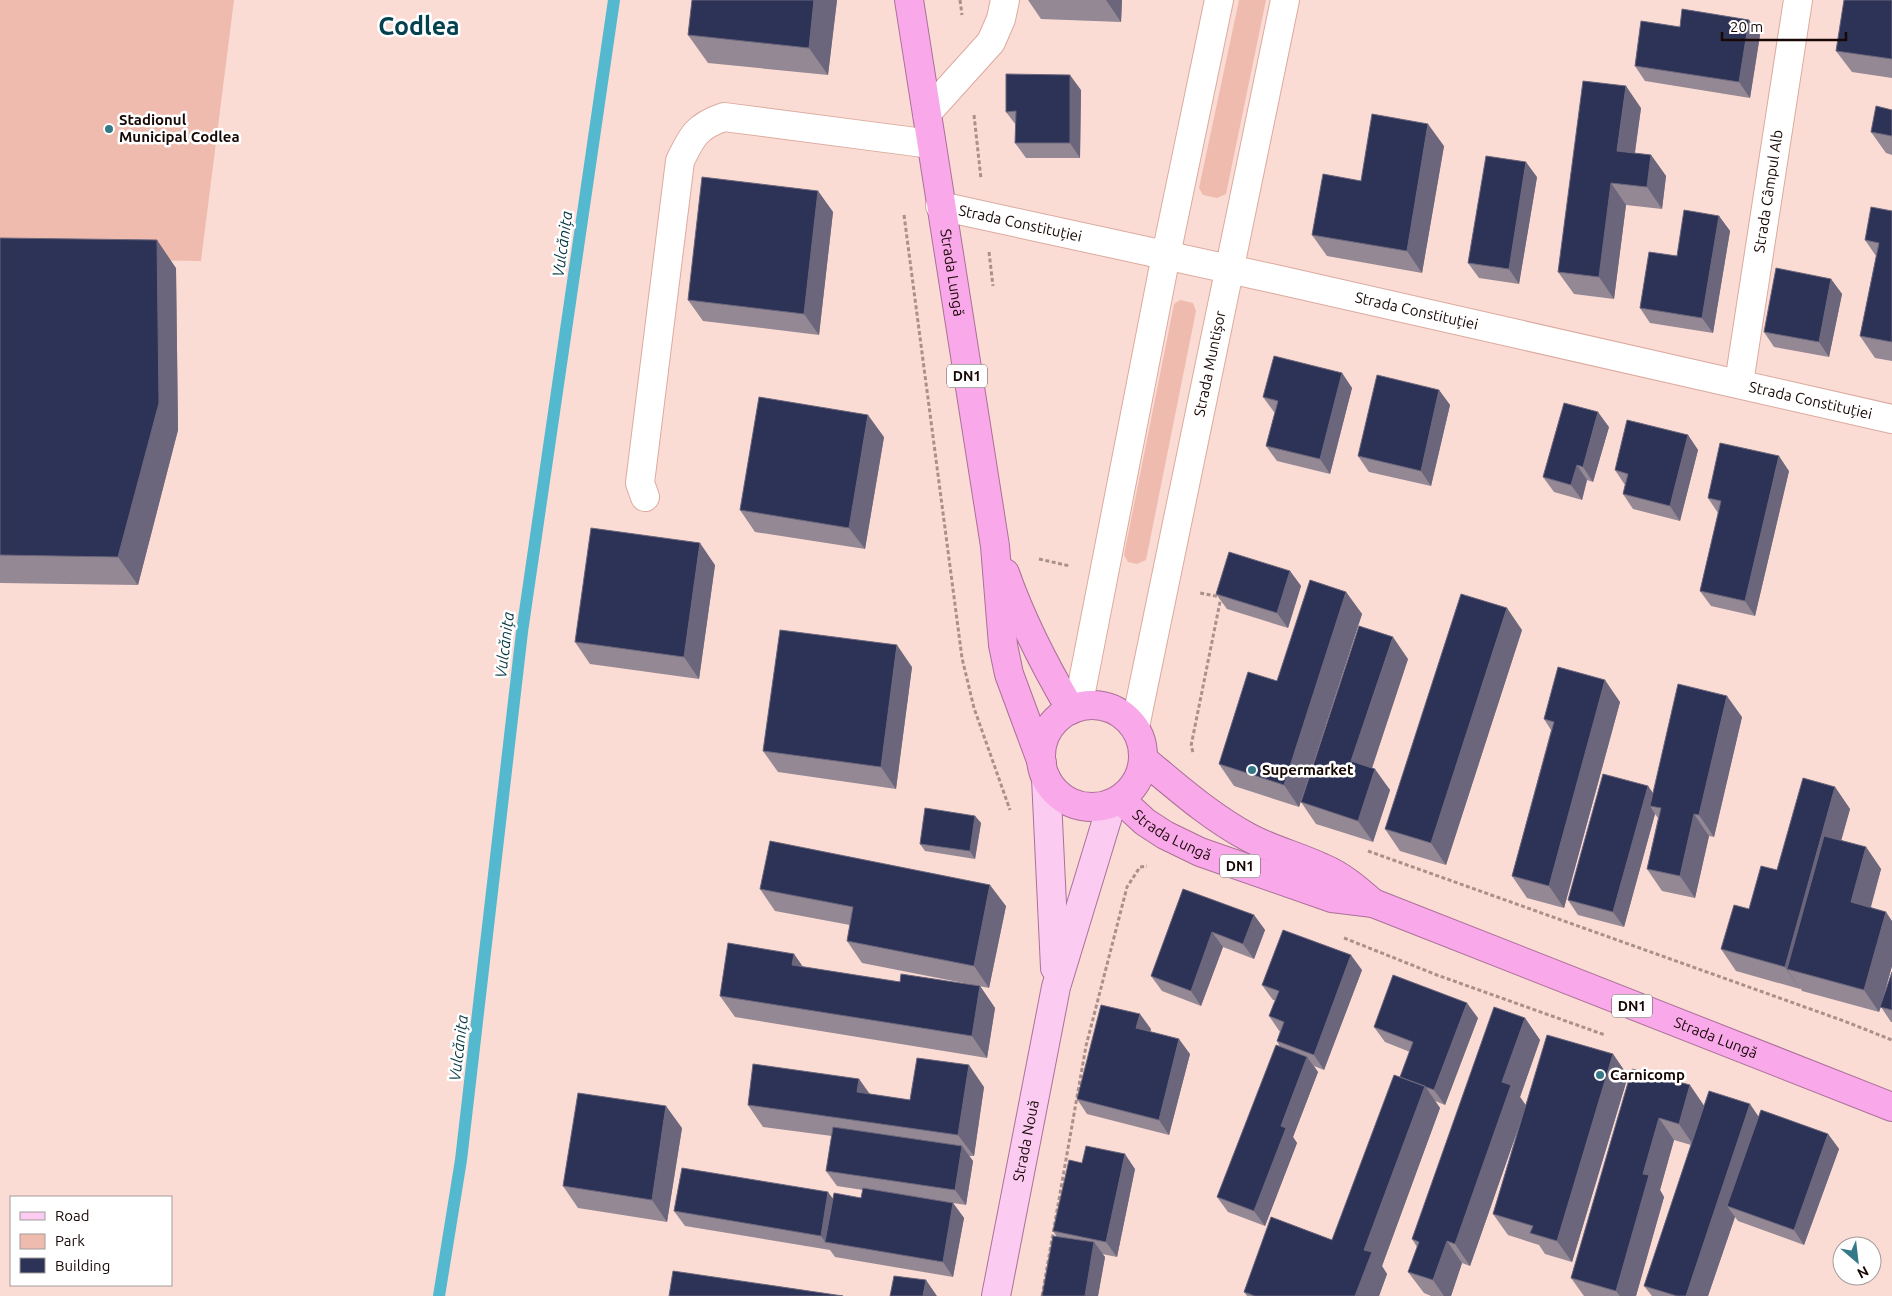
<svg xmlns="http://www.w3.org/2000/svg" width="1892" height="1296" font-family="Ubuntu,sans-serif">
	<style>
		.green { fill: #efbbae }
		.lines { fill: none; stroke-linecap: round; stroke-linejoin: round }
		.stream { stroke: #54b8ce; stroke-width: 12 }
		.minor-casing { stroke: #dcaa9e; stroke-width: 30 }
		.major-casing { stroke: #aa7099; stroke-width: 30 }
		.highway-casing { stroke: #aa7099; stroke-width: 30 }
		.path { stroke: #aa908a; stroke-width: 3; stroke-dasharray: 4 2.5; stroke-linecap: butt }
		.minor { stroke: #fff; stroke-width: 28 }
		.major { stroke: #fbcbf2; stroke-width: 28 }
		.highway { stroke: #f9a8e9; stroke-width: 28 }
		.wall { fill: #948895 }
		.shaded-wall { fill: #6b667c }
		.building { fill: #2d3356; stroke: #6b667c }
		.poi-dot { fill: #347987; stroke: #fff; stroke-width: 2 }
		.labels { text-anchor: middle; stroke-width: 5; stroke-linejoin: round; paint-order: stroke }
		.shield { fill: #fff; stroke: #5d5250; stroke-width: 1 }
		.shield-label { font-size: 14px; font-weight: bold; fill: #180805 }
		.poi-label { font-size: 15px; font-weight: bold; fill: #180805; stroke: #fff; text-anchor: start }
		.street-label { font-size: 15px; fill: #180805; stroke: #fff }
		.water-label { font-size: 16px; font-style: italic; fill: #073741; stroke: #fff }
		.town-label { font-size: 25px; font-weight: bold; fill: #02414d; stroke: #fff }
	</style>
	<rect width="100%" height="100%" fill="#fbdcd4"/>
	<path class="green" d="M 0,0 L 234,0 L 201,261 L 0,258 Z
		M 1239,0 L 1266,0 L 1226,194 L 1217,198 L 1203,195 L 1199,188 Z
		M 1180,300 L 1193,303 L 1196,311 L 1146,560 L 1137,564 L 1128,562 L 1124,555 L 1174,304 Z"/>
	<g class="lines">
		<path class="stream" d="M 439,1296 L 461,1160 L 522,632 L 614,0"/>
		<defs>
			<g id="minor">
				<path d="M 927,113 L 991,42 L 1001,19 L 1005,0"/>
				<path id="s1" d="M 940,206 L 1275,279 L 1892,419"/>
				<path id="s2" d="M 1739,383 L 1798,0"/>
				<path d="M 645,497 L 640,483 L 680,161 C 692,136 697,126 724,117 L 931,144"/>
				<path d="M 1078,707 L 1166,255 L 1219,0"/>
				<path id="s3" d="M 1135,727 L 1285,0"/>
			</g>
			<g id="major">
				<path d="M 1046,778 L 1055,968"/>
				<path id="s4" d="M 996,1296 L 1056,987 L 1112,803"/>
			</g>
			<g id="highway">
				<path id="s5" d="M 909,0 L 995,546 L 1003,645 L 1009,674 L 1042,763"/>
				<path d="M 1005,573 C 1022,622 1045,666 1071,710"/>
				<circle cx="1092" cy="756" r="51"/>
				<path d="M 1143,759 C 1177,787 1209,816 1248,837 C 1272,850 1298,856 1323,868 C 1342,876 1357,889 1373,903"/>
				<path id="s6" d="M 1120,799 L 1145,822 L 1165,835 L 1200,852 L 1332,898 L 1373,903 L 1892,1107"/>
			</g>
		</defs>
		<use href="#minor" class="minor-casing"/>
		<use href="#major" class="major-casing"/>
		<use href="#highway" class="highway-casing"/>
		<path class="path" d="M 960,0 L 962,15
			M 974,115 L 981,179
			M 904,215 L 962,658 L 974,708 L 1010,810
			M 989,252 L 993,286
			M 1039,559 L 1070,566
			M 1193,752 L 1191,746 L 1221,597 L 1200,593
			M 1368,851 L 1844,1021 L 1892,1040
			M 1344,938 L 1437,975 L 1605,1035
			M 1042,1296 L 1086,1046 L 1127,887 L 1140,867 L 1147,866"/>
		<use href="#minor" class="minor"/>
		<use href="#major" class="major"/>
		<use href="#highway" class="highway"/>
	</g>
	<path class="wall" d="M 837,0 L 828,75 L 708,63 L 688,35 Z
		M 1028,0 L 1122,0 L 1121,22 L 1041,19 Z
		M 1892,0 L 1892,78 L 1852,72 L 1836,51 Z
		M 1749,20 L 1760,35 L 1750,98 L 1645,81 L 1635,66 L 1680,27 Z
		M 1081,90 L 1080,158 L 1026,158 L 1015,143 L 1016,125 L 1006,112 Z
		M 1641,108 L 1635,153 L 1651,155 L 1666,176 L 1662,209 L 1626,205 L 1614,299 L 1574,294 L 1558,272 Z
		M 1892,110 L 1892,155 L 1886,153 L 1871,132 Z
		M 1444,146 L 1422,273 L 1327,256 L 1312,235 L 1361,181 Z
		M 1537,177 L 1519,284 L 1479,278 L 1468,263 Z
		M 818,191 L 833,212 L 819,335 L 703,321 L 688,300 Z
		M 1892,211 L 1892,361 L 1875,358 L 1860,336 L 1876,256 L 1865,240 Z
		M 1719,216 L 1730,231 L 1713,333 L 1650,323 L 1640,308 L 1677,256 Z
		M 0,238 L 176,268 L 178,430 L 138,585 L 0,583 Z
		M 1831,279 L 1842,294 L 1829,357 L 1774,347 L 1764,332 Z
		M 1342,373 L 1352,388 L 1330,474 L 1277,461 L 1266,446 L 1275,412 L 1274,412 L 1263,397 Z
		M 1439,390 L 1450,405 L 1431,486 L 1369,472 L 1358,456 Z
		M 1609,427 L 1593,482 L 1587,480 L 1582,500 L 1554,492 L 1543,477 Z
		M 1688,435 L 1698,450 L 1680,521 L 1633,509 L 1623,494 L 1625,485 L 1615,470 Z
		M 884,437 L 865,549 L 755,532 L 740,510 Z
		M 1789,471 L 1755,616 L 1711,606 L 1700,591 L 1718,513 L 1708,498 Z
		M 715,565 L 699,679 L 590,664 L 575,642 Z
		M 1290,571 L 1301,586 L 1288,628 L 1227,609 L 1216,594 Z
		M 1346,592 L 1362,614 L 1299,807 L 1234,786 L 1219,764 Z
		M 1522,630 L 1446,865 L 1400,851 L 1385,829 Z
		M 1408,659 L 1372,768 L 1390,790 L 1373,842 L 1316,824 L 1301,802 Z
		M 912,667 L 896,789 L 778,772 L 763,751 Z
		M 1620,702 L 1564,908 L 1527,898 L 1512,876 L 1551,730 L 1544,719 Z
		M 1742,717 L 1714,837 L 1709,836 L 1695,898 L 1662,891 L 1647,869 L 1658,818 L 1655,814 L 1624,927 L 1578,915 L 1568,900 L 1648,786 L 1653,793 Z
		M 1835,787 L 1850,809 L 1841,840 L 1866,847 L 1881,869 L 1871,907 L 1892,921 L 1892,966 L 1883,999 L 1892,972 L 1892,1022 L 1891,1022 L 1881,1007 L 1879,1012 L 1802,991 L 1800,988 L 1800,989 L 1736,971 L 1721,949 Z
		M 975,816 L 981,823 L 975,859 L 925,851 L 920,844 Z
		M 760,889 L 1006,906 L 989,988 L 862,963 L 847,941 L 850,925 L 775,911 Z
		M 1183,889 L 1254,915 L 1265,930 L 1254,959 L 1223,947 L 1201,1006 L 1162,991 L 1151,976 Z
		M 794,954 L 803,967 L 900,982 L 980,986 L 995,1008 L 987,1058 L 735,1017 L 720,996 Z
		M 1362,970 L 1324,1070 L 1314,1066 L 1318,1072 L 1293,1137 L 1297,1143 L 1265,1226 L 1228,1212 L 1217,1197 L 1280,1047 L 1277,1041 L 1280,1032 L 1269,1016 L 1275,1000 L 1273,1000 L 1262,985 Z
		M 1478,1018 L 1445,1105 L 1435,1101 L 1440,1108 L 1382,1266 L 1387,1274 L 1379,1296 L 1247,1296 L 1244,1292 L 1332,1240 L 1400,1077 L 1410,1052 L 1385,1042 L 1374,1027 Z
		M 1525,1018 L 1540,1040 L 1520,1097 L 1526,1105 L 1613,1054 L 1628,1076 L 1572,1262 L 1545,1254 L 1539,1245 L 1508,1235 L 1493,1214 L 1517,1132 L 1470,1266 L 1462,1263 L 1451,1296 L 1431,1296 L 1424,1293 L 1408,1272 L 1417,1247 L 1412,1239 Z
		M 1151,1029 L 1150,1032 L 1190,1054 L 1169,1135 L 1087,1114 L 1077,1099 Z
		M 1632,1069 L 1704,1106 L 1759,1117 L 1828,1134 L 1839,1149 L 1804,1245 L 1738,1221 L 1735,1217 L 1708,1296 L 1652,1296 L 1644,1286 L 1691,1145 L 1674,1140 L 1660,1190 L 1664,1197 L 1636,1296 L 1584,1296 L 1571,1278 Z
		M 859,1079 L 870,1094 L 910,1100 L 984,1087 L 974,1156 L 969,1156 L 973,1161 L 966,1205 L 953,1203 L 964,1218 L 953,1277 L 835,1257 L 830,1250 L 685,1226 L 674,1211 L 833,1198 L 861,1198 L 863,1190 L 837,1186 L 826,1171 L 832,1136 L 763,1127 L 748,1105 Z
		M 682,1128 L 667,1222 L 578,1208 L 563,1186 Z
		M 1082,1163 L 1135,1169 L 1117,1257 L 1102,1254 L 1105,1257 L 1098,1296 L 1042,1296 L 1057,1237 L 1053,1231 Z"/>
	<path class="shaded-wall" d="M 814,0 L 837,0 L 828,75 L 809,48 Z
		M 1106,0 L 1122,0 L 1121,22 Z
		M 1749,20 L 1760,35 L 1750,98 L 1739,82 Z
		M 1070,75 L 1081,90 L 1080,158 L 1070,143 Z
		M 1626,86 L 1641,108 L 1632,172 L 1617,151 Z
		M 1428,124 L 1444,146 L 1422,273 L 1407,251 Z
		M 1651,155 L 1666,176 L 1662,209 L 1647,187 Z
		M 1526,162 L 1537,177 L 1519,284 L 1509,269 Z
		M 1611,183 L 1626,205 L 1614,299 L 1599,277 Z
		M 818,191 L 833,212 L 819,335 L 804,314 Z
		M 1719,216 L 1730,231 L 1713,333 L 1702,318 Z
		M 157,240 L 176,268 L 178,430 L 138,585 L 118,557 Z
		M 1831,279 L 1842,294 L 1829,357 L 1819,342 Z
		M 1342,373 L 1352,388 L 1330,474 L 1320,459 Z
		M 1439,390 L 1450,405 L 1431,486 L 1421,471 Z
		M 1598,412 L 1609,427 L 1593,482 L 1583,467 Z
		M 868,415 L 884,437 L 865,549 L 849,528 Z
		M 1688,435 L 1698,450 L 1680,521 L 1670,506 Z
		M 1779,456 L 1789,471 L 1755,616 L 1745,601 Z
		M 1577,465 L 1587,480 L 1582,500 L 1571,485 Z
		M 700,543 L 715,565 L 699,679 L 684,657 Z
		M 1290,571 L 1301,586 L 1288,628 L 1277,613 Z
		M 1346,592 L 1362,614 L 1299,807 L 1284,785 Z
		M 1507,608 L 1522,630 L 1446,865 L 1431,843 Z
		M 1393,637 L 1408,659 L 1367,783 L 1351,761 Z
		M 897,645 L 912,667 L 896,789 L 881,767 Z
		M 1605,680 L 1620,702 L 1564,908 L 1549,886 Z
		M 1727,696 L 1742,717 L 1714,837 L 1699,815 Z
		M 1375,769 L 1390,790 L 1373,842 L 1358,821 Z
		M 1648,786 L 1659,802 L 1650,806 L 1655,814 L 1624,927 L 1613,912 Z
		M 1835,787 L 1850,809 L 1804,974 L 1787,969 L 1800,989 L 1785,967 Z
		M 1694,814 L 1709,836 L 1695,898 L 1680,876 Z
		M 975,816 L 981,823 L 975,859 L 970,851 Z
		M 1866,847 L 1881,869 L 1866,924 L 1851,902 Z
		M 990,885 L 1006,906 L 989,988 L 974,966 Z
		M 1886,912 L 1892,921 L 1892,966 L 1879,1012 L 1864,990 Z
		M 1254,915 L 1265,930 L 1254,959 L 1243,944 Z
		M 1212,932 L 1223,947 L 1201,1006 L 1191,991 Z
		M 794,954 L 809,976 L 792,965 Z
		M 1351,955 L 1362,970 L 1324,1070 L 1314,1055 Z
		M 980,986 L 995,1008 L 987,1058 L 972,1036 Z
		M 1467,1003 L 1478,1018 L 1445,1105 L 1434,1090 Z
		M 1140,1014 L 1151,1029 L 1147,1043 L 1136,1028 Z
		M 1525,1018 L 1540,1040 L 1520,1097 L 1526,1106 L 1470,1266 L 1455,1244 L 1502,1082 Z
		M 1179,1039 L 1190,1054 L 1169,1135 L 1159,1120 Z
		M 1613,1054 L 1628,1076 L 1572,1262 L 1557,1241 Z
		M 1307,1057 L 1318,1072 L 1293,1137 L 1297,1143 L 1265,1226 L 1254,1211 L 1281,1126 Z
		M 969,1065 L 984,1087 L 974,1156 L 958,1135 Z
		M 859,1079 L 874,1101 L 857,1092 Z
		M 1690,1085 L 1705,1107 L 1694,1146 L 1679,1124 Z
		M 1425,1086 L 1440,1108 L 1382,1266 L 1387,1274 L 1379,1296 L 1355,1296 L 1364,1250 Z
		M 1750,1104 L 1765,1126 L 1727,1206 L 1735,1217 L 1708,1296 L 1686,1296 Z
		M 666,1106 L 682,1128 L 667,1222 L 652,1200 Z
		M 1659,1118 L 1674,1140 L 1660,1190 L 1664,1197 L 1636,1296 L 1620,1296 L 1616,1291 L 1643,1174 Z
		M 1828,1134 L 1839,1149 L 1804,1245 L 1794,1230 Z
		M 962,1146 L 973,1161 L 966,1205 L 955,1190 Z
		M 1125,1154 L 1135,1169 L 1117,1257 L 1106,1242 Z
		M 828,1192 L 839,1207 L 826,1243 L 821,1236 Z
		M 953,1203 L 964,1218 L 953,1277 L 943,1262 Z
		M 1447,1241 L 1462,1263 L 1451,1296 L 1444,1296 L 1433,1280 Z
		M 1094,1242 L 1105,1257 L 1098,1296 L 1085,1296 Z
		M 926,1280 L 937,1296 L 923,1296 Z"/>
	<path class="building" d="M 692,0 L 814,0 L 809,48 L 688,35 Z
		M 1844,0 L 1892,0 L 1892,59 L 1836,51 Z
		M 1682,9 L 1749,20 L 1739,82 L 1635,66 L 1641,21 L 1680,27 Z
		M 1006,74 L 1070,75 L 1070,143 L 1015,143 L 1016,111 L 1006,112 Z
		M 1583,81 L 1626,86 L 1617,151 L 1651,155 L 1647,187 L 1611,183 L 1599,277 L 1558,272 Z
		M 1876,106 L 1892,110 L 1892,136 L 1871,132 Z
		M 1372,114 L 1428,124 L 1407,251 L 1312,235 L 1323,174 L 1361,181 Z
		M 1486,156 L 1526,162 L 1509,269 L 1468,263 Z
		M 702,177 L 818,191 L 804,314 L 688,300 Z
		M 1871,207 L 1892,211 L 1892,342 L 1860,336 L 1879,243 L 1865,240 Z
		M 1684,210 L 1719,216 L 1702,318 L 1640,308 L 1649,252 L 1677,256 Z
		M 0,238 L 157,240 L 159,403 L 118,557 L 0,555 Z
		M 1776,268 L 1831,279 L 1819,342 L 1764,332 Z
		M 1274,356 L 1342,373 L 1320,459 L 1266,446 L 1278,401 L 1263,397 Z
		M 1377,375 L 1439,390 L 1421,471 L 1358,456 Z
		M 759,397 L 868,415 L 849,528 L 740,510 Z
		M 1564,403 L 1598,412 L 1583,467 L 1577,465 L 1571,485 L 1543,477 Z
		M 1627,420 L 1688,435 L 1670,506 L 1623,494 L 1628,474 L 1615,470 Z
		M 1720,443 L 1779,456 L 1745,601 L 1700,591 L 1721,501 L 1708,498 Z
		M 591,528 L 700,543 L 684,657 L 575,642 Z
		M 1229,552 L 1290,571 L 1277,613 L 1216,594 Z
		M 1310,580 L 1346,592 L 1284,785 L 1219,764 L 1248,672 L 1277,681 Z
		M 1461,594 L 1507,608 L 1431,843 L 1385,829 Z
		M 1359,626 L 1393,637 L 1351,761 L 1375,769 L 1358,821 L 1301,802 Z
		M 780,630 L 897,645 L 881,767 L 763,751 Z
		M 1558,667 L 1605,680 L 1549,886 L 1512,876 L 1554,722 L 1544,719 Z
		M 1678,684 L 1727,696 L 1699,815 L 1694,814 L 1680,876 L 1647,869 L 1661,808 L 1650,806 Z
		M 1603,774 L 1648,786 L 1613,912 L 1568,900 Z
		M 1803,778 L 1835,787 L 1785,967 L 1721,949 L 1734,905 L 1749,909 L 1761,866 L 1777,870 Z
		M 925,808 L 975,816 L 970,851 L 920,844 Z
		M 1824,836 L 1866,847 L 1851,902 L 1886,912 L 1864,990 L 1787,969 Z
		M 770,841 L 990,885 L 974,966 L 847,941 L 853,907 L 760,889 Z
		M 1183,889 L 1254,915 L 1243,944 L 1212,932 L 1191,991 L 1151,976 Z
		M 1283,930 L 1351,955 L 1314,1055 L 1277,1041 L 1284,1022 L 1269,1016 L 1279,991 L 1262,985 Z
		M 728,943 L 794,954 L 792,965 L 900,982 L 901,974 L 980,986 L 972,1036 L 720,996 Z
		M 1892,972 L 1892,1010 L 1880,1007 Z
		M 1393,975 L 1467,1003 L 1434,1090 L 1400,1077 L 1413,1042 L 1374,1027 Z
		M 1101,1005 L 1140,1014 L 1136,1028 L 1179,1039 L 1159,1120 L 1077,1099 Z
		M 1494,1007 L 1525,1018 L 1502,1082 L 1511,1085 L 1455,1244 L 1447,1241 L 1433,1280 L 1408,1272 L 1419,1242 L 1412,1239 Z
		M 1547,1035 L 1613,1054 L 1557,1241 L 1530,1233 L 1533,1226 L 1493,1214 Z
		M 1276,1045 L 1307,1057 L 1281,1126 L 1286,1128 L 1254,1211 L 1217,1197 Z
		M 917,1058 L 969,1065 L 958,1135 L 748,1105 L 753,1064 L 859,1079 L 857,1092 L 910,1100 Z
		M 1632,1069 L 1690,1085 L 1679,1124 L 1659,1118 L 1643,1174 L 1649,1175 L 1616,1291 L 1571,1278 Z
		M 1394,1075 L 1425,1086 L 1364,1250 L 1372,1252 L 1355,1296 L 1255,1296 L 1244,1292 L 1271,1217 L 1332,1240 Z
		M 1709,1091 L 1750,1104 L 1686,1296 L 1677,1296 L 1644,1286 Z
		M 578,1093 L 666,1106 L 652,1200 L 563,1186 Z
		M 1761,1110 L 1828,1134 L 1794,1230 L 1727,1206 Z
		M 833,1127 L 962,1146 L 955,1190 L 826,1171 Z
		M 1086,1146 L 1125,1154 L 1106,1242 L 1053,1231 L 1069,1160 L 1082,1163 Z
		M 682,1168 L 828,1192 L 821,1236 L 674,1211 Z
		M 863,1188 L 953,1203 L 943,1262 L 825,1242 L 834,1193 L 861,1198 Z
		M 1053,1236 L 1094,1242 L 1085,1296 L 1042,1296 Z
		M 673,1271 L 843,1296 L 669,1296 Z
		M 894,1276 L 926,1280 L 923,1296 L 890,1296 Z"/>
	<g class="poi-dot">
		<circle cx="109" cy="129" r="5"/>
		<circle cx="1252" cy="770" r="5"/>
		<circle cx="1600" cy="1075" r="5"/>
	</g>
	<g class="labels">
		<g class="shield">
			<rect x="947" y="364.5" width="40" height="23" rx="4"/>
			<rect x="1220" y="854.5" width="40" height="23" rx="4"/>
			<rect x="1612" y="994.5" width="40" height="23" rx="4"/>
		</g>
		<g class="shield-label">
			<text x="967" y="381">DN1</text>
			<text x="1240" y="871">DN1</text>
			<text x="1632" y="1011">DN1</text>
		</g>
		<g class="poi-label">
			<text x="119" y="125">Stadionul<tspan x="119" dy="17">Municipal Codlea</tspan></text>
			<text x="1262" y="775">Supermarket</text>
			<text x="1610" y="1080">Carnicomp</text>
		</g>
		<g class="street-label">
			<text dy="5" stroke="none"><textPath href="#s2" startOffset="194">Strada Câmpul Alb</textPath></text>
			<text dy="5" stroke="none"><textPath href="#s1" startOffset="82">Strada Constituției</textPath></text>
			<text dy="5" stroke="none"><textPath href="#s5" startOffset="276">Strada Lungă</textPath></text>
			<text dy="5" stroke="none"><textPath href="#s1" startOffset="488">Strada Constituției</textPath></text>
			<text dy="5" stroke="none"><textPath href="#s3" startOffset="371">Strada Muntișor</textPath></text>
			<text dy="5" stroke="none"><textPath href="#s1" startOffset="892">Strada Constituției</textPath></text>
			<text dy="5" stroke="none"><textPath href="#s6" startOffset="64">Strada Lungă</textPath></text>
			<text dy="5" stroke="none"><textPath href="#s6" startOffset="646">Strada Lungă</textPath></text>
			<text dy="5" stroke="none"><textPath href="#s4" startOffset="158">Strada Nouă</textPath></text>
		</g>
		<g class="water-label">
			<text transform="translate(562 244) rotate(-82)" y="6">Vulcănița</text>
			<text transform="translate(504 645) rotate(-83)" y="6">Vulcănița</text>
			<text transform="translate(458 1048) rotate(-83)" y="6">Vulcănița</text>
		</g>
		<g class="town-label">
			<text x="419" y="35">Codlea</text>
		</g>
	</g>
	<rect x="10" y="1196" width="162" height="90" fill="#ffffff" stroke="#a39c9b"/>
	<rect x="20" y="1212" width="25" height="8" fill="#fbcbf2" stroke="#a39c9b"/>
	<text x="55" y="1221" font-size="15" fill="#180805">Road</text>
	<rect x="20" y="1234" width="25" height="15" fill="#efbbae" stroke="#a39c9b"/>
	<text x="55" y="1246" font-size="15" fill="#180805">Park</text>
	<rect x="20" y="1258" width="25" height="15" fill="#2d3356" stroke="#a39c9b"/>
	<text x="55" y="1271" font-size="15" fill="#180805">Building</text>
	<g transform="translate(1857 1261) rotate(152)"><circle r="24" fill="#ffffff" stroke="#a39c9b"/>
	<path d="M0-4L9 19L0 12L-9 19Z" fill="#347987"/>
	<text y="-8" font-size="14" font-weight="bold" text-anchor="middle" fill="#180805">N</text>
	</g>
	<path d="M1722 32v8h124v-8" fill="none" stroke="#180805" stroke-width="2.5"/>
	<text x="1730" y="32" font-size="15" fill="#180805" stroke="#ffffff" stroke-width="4" paint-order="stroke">20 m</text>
</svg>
